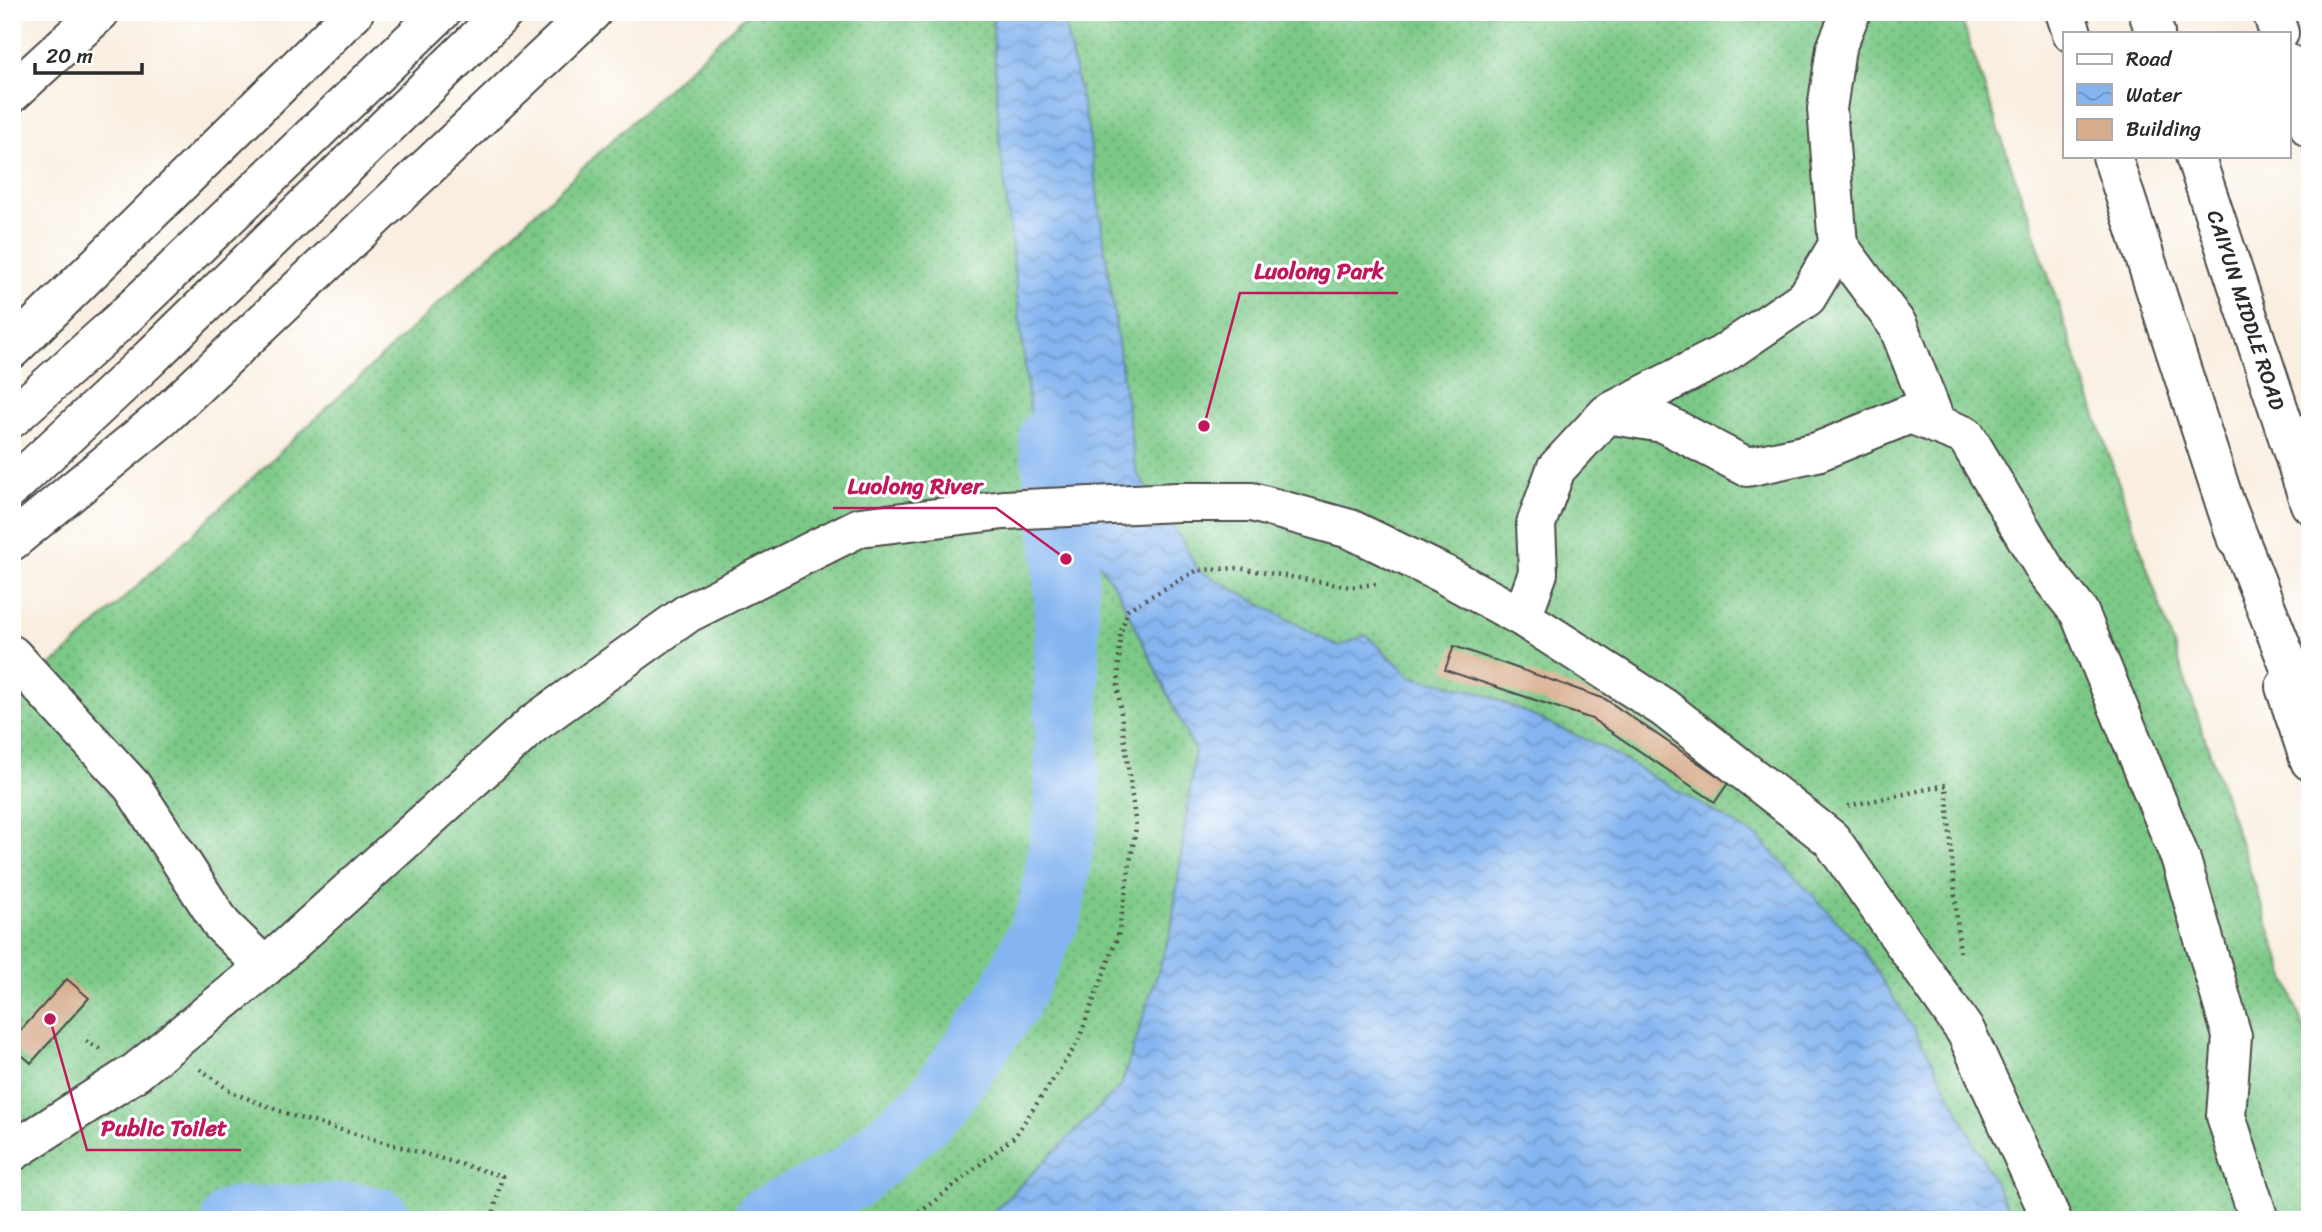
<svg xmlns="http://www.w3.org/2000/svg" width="2322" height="1232" font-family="Sriracha,sans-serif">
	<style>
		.grass { fill: url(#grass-dots); stroke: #547a59; stroke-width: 2 }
		.water { fill: url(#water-waves); stroke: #58708e; stroke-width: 2 }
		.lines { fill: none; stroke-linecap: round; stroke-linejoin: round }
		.river { stroke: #84b5f0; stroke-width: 65 }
		.building { fill: #d7ac8c }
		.minor-casing { stroke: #4a4846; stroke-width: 42 }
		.major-casing { stroke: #4a4846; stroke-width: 42 }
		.path { stroke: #4a4846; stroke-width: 4.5; stroke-dasharray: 2 5; stroke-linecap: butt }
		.minor { stroke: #fff; stroke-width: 38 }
		.major { stroke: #fff; stroke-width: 38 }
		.labels { text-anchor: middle; stroke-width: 6; stroke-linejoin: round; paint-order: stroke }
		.street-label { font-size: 21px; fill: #2b2b2b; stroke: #fff }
		.leader { fill: none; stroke: #c2185b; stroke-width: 2.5 }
		.callout-dot { fill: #c2185b; stroke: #fff; stroke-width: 2.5 }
		.callout-label { font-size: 23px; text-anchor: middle; font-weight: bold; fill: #c2185b; stroke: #fff; stroke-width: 6; stroke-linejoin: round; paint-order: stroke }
	</style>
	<defs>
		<pattern id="grass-dots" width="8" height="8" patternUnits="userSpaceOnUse" patternTransform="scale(1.75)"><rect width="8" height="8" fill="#7cc987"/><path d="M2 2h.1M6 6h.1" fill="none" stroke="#66a36f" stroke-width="1.8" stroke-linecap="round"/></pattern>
		<pattern id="water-waves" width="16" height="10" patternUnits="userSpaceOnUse" patternTransform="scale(1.75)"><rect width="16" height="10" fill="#84b5f0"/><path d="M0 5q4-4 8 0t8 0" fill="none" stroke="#6c93c3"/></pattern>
	</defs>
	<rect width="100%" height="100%" fill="#fff"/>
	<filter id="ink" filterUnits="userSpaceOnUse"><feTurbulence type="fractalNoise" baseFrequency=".0143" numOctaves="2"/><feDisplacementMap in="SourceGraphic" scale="14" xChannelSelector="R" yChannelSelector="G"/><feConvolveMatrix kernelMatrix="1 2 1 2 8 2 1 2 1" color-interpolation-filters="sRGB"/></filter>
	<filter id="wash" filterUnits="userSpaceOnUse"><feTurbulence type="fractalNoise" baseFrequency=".00686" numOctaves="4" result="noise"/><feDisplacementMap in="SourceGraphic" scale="28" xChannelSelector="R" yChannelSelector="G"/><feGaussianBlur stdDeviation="1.57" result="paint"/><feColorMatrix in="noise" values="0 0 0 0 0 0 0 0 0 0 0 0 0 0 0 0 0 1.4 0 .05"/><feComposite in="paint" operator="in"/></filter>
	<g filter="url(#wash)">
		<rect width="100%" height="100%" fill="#f9eedf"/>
		<path class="grass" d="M 749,12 L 1959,12 L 2310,1048 L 2310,1220 L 12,1220 L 12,699 L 70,649 Z"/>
		<path class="water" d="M 992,12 L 1062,12 L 1089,133 L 1136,472 L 1181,539 L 1198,570 L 1338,647 L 1366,635 L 1412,677 L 1477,691 L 1598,745 L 1759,838 L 1860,945 L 1929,1054 L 2014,1220 L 985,1220 L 1121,1086 L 1171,931 L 1195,751 L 1118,591 L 1037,474 L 999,134 Z"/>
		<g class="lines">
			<path class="river" d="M 234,1220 L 353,1215 L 379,1220
				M 765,1220 L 851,1178 L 934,1106 L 1008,1002 L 1050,912 L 1067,812 L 1066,559 L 1051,438"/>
		</g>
		<g id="blocks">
			<path class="building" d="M 1454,646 L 1605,699 L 1728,783 L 1715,802 L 1592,719 L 1445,670 Z
				M 67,979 L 89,998 L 31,1063 L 12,1046 L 12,1040 Z"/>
		</g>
	</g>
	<g filter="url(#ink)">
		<use href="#blocks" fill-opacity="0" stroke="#4a4846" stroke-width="2"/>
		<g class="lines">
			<defs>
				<path id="minor" d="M 2065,12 L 2072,33
					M 12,93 L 100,12
					M 2112,156 L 2237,540
					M 1838,245 L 1898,326 L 1937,425
					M 12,349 L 354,12
					M 1607,414 L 1663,423 L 1747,467 L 1817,452 L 1910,414 L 1966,436 L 2046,571 L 2079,612 L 2181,860 L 2232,1036 L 2226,1116 L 2259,1220
					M 12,541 L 162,418 L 592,12
					M 1522,617 L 1538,573 L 1536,524 L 1556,469 L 1607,414 L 1722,355 L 1807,297 L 1838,245 L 1827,109 L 1836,48 L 1851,12
					M 12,655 L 132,786 L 222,925 L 265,967
					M 2285,687 L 2310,761
					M 12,1152 L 136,1072 L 265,967 L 533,724 L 688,613 L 860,527 L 1004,510 L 1178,502 L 1252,502 L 1350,529 L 1443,574 L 1522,617 L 1664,708 L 1831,839 L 1966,1032 L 2052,1220"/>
				<path id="major" d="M 2148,12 L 2155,33
					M 2272,12 L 2279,33
					M 2289,64 L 2310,128
					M 2195,156 L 2310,504
					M 12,418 L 120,321 L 441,12
					M 12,487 L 150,358 L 504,12
					M 2227,508 L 2310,719"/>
			</defs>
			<use href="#minor" class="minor-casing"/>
			<use href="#major" class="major-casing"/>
			<path class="path" d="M 1848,806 L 1946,785 L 1960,956
				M 86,1041 L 103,1051
				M 200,1069 L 233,1093 L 296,1117 L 502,1176 L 492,1220
				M 907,1220 L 930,1205 L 1015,1136 L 1077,1044 L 1118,936 L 1136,827 L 1118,690 L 1120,635 L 1128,609 L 1198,570 L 1239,568 L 1350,587 L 1376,584"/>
			<use href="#minor" class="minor"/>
			<use href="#major" class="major"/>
		</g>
	</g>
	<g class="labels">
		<g class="street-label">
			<text transform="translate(2246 310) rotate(72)" y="7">CAIYUN MIDDLE ROAD</text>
		</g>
	</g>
	<path class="leader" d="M1204 426L1240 293H1398M1066 559L996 508H833M50 1019L87 1150H241"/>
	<g class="callout-dot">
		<circle cx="1204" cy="426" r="7"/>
		<circle cx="1066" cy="559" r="7"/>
		<circle cx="50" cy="1019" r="7"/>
	</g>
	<g class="callout-label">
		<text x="1319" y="279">Luolong Park</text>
		<text x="915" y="494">Luolong River</text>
		<text x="164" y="1136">Public Toilet</text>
	</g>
	<rect width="2322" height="1232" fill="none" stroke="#fff" stroke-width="42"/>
	<rect x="2063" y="32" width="228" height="126" fill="#ffffff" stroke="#aaaaaa" stroke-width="2"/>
	<rect x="2077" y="54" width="35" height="10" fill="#ffffff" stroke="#aaaaaa" stroke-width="2"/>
	<text x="2126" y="66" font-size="21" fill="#2b2b2b">Road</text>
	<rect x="2077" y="84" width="35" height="21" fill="url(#water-waves)" stroke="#aaaaaa" stroke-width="2"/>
	<text x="2126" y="102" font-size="21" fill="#2b2b2b">Water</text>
	<rect x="2077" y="119" width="35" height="21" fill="#d7ac8c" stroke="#aaaaaa" stroke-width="2"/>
	<text x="2126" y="136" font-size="21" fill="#2b2b2b">Building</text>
	<path d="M35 63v10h107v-10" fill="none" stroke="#2b2b2b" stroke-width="3.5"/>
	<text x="46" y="63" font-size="21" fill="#2b2b2b" stroke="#ffffff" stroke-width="5" paint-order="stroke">20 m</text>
</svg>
